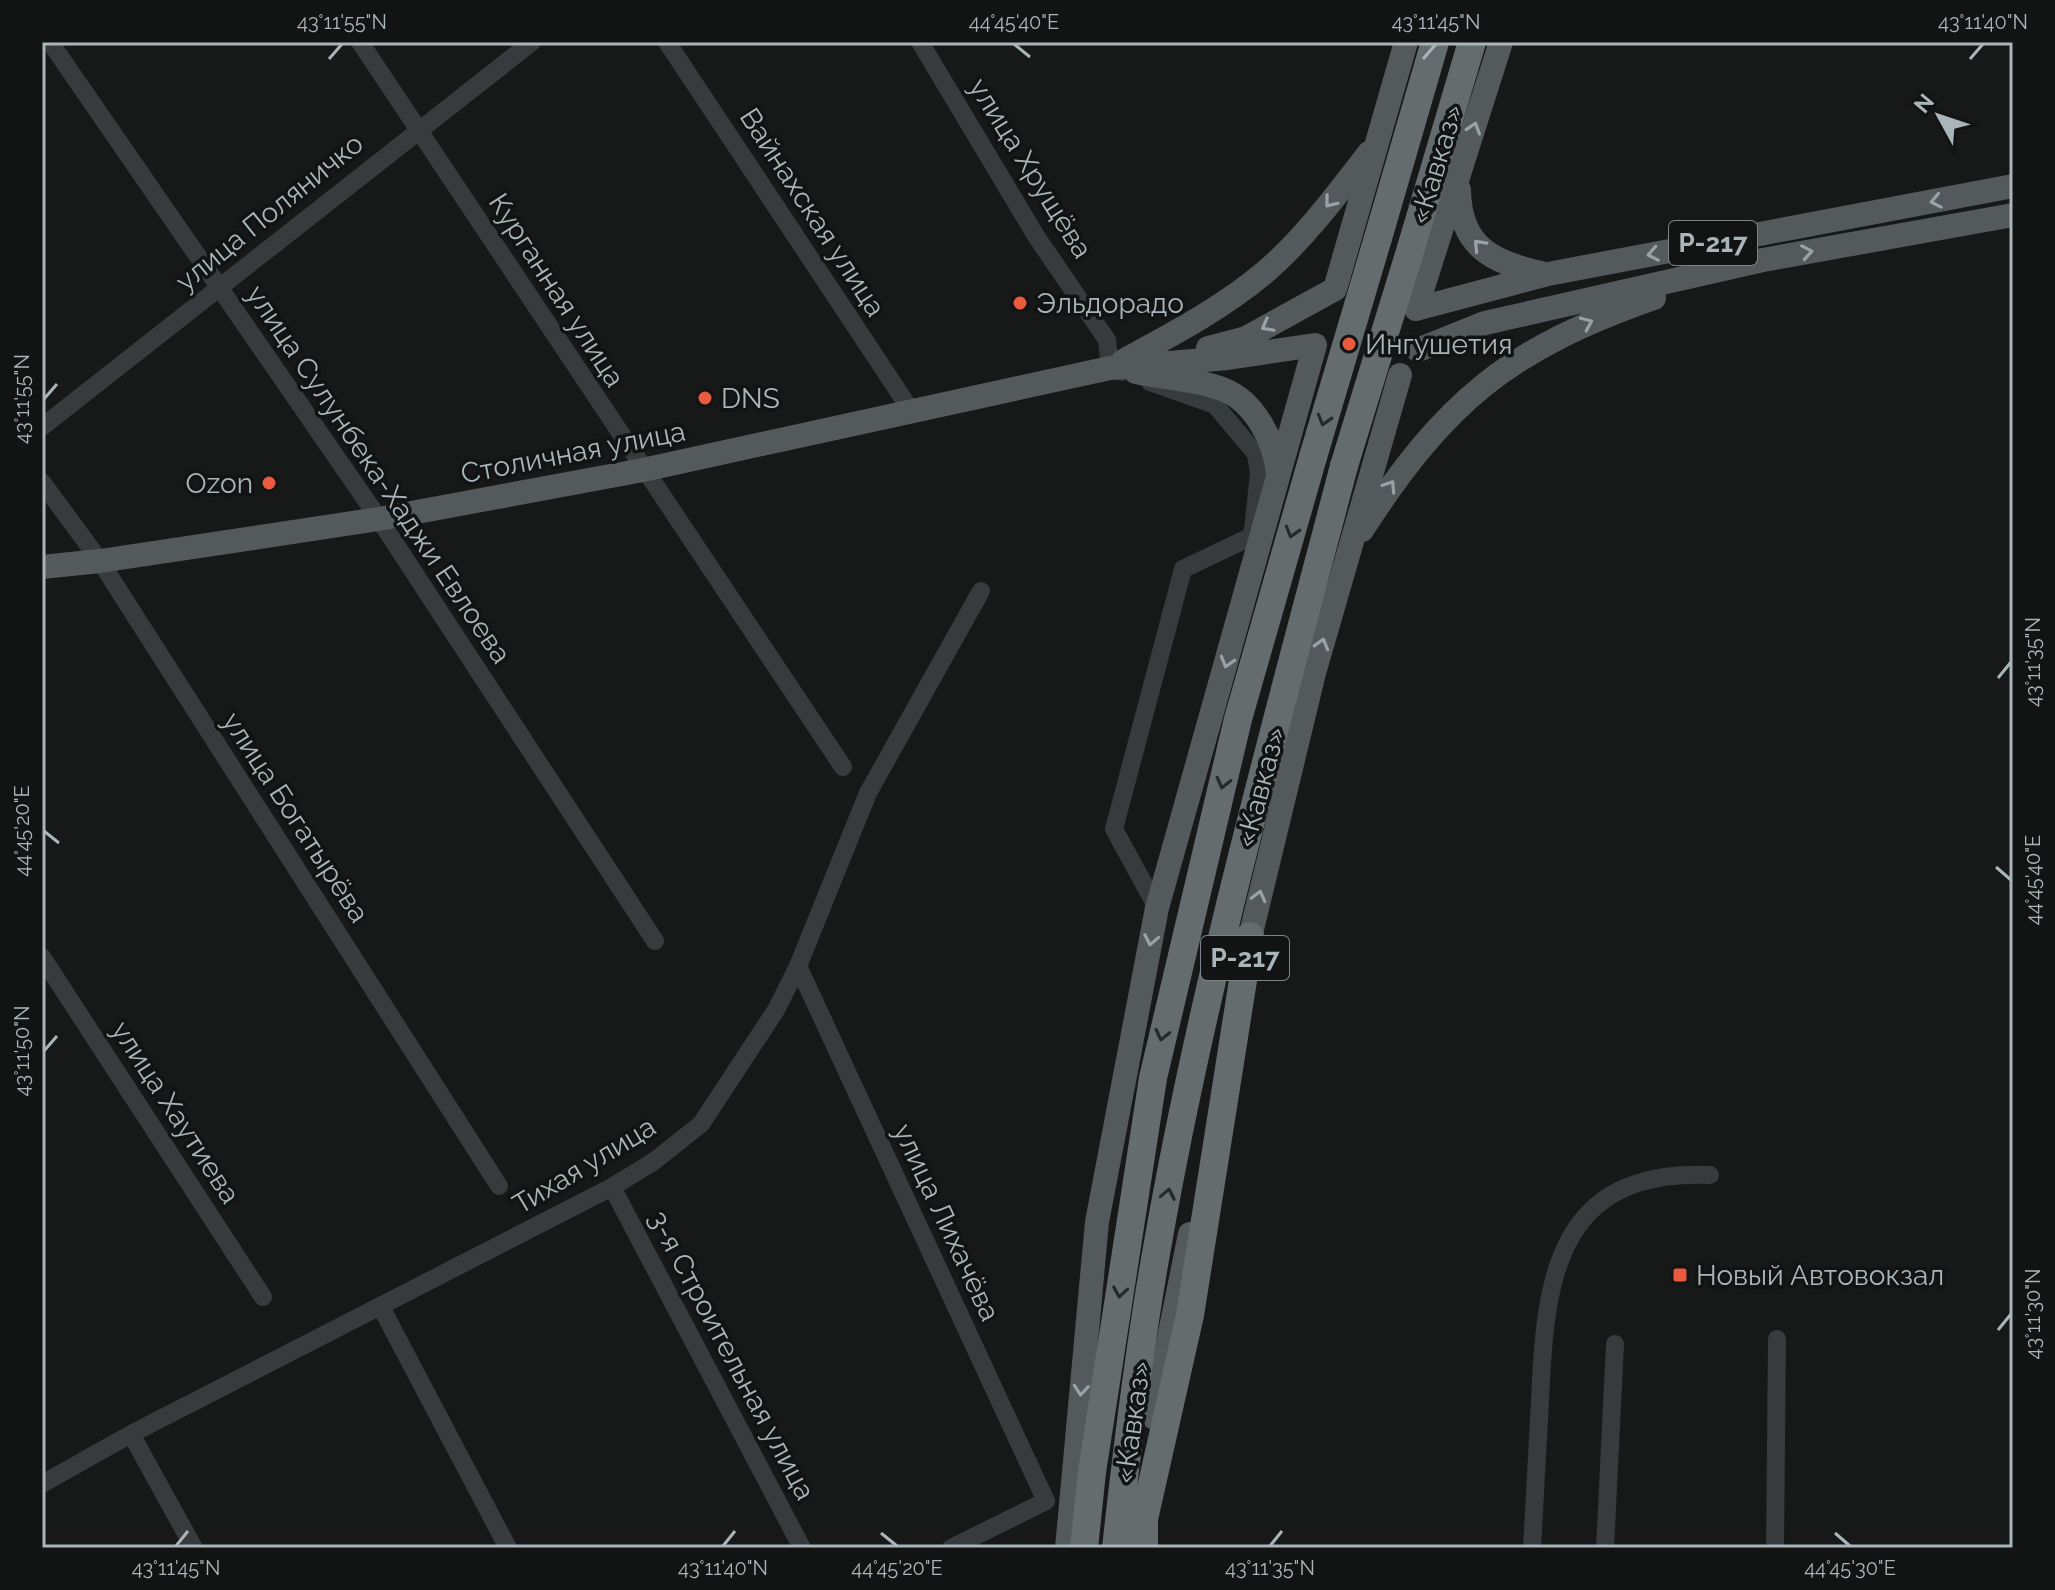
<svg xmlns="http://www.w3.org/2000/svg" width="2055" height="1590" font-family="Raleway,sans-serif">
	<style>
		.lines { fill: none; stroke-linecap: round; stroke-linejoin: round }
		.minor { stroke: #383b3d; stroke-width: 18 }
		.major { stroke: #545a5c; stroke-width: 24 }
		.highway { stroke: #646c6e; stroke-width: 28 }
		.highway-bridge { stroke: #646c6e; stroke-width: 28 }
		.oneway { stroke: #98a3a6 }
		.oneway2 { stroke: #26292a }
		.ticks { fill: none; stroke: #a9b5b8; stroke-width: 3 }
		.poi-dot { fill: #e95a3f; stroke: #121313; stroke-width: 3 }
		.labels { text-anchor: middle; stroke-width: 7; stroke-linejoin: round; paint-order: stroke }
		.shield { fill: #121313; stroke: #7c8486; stroke-width: 2 }
		.shield-label { font-size: 26px; font-weight: bold; fill: #a9b5b8 }
		.street-label { font-size: 28px; fill: #a9b5b8; stroke: #121313 }
		.poi-label { font-size: 28px; fill: #a9b5b8; stroke: #121313; text-anchor: start }
		.neatline { fill: none; stroke: #a9b5b8; stroke-width: 3 }
		.ticks-label { font-size: 20px; text-anchor: middle; fill: #a9b5b8 }
	</style>
	<rect width="100%" height="100%" fill="#171818"/>
	<g class="lines">
		<path class="minor" d="M 50,42 L 379,519 L 655,941
			M 360,42 L 843,767
			M 667,42 L 912,412
			M 920,42 L 1036,236 L 1107,340 L 1110,368 L 1122,372
			M 1150,382 L 1215,405 L 1256,454 L 1259,473 L 1252,539
			M 42,427 L 532,42
			M 42,482 L 100,561 L 499,1186
			M 1157,908 L 1114,829 L 1183,569 L 1261,532
			M 42,957 L 263,1297
			M 798,966 L 1046,1501 L 951,1548
			M 612,1187 L 802,1548
			M 381,1307 L 508,1548
			M 131,1434 L 194,1548
			M 42,1484 L 131,1434 L 612,1187 L 653,1162 L 701,1124 L 776,1010 L 798,966 L 868,793 L 981,591
			M 1532,1548 C 1535,1499 1537,1450 1540,1401 C 1545,1279 1556,1169 1710,1175
			M 1605,1548 L 1615,1344
			M 1775,1548 L 1777,1339"/>
		<path class="major" d="M 1459,190 C 1460,246 1491,262 1541,273
			M 1416,309 L 1548,274 L 2013,186
			M 1416,309 L 1501,42
			M 1208,348 L 1246,338 L 1335,289 L 1406,42
			M 1418,350 L 1485,323 L 1763,260 L 2013,215
			M 1123,361 C 1171,335 1221,309 1264,273 C 1304,239 1337,194 1369,153
			M 1136,372 C 1163,378 1196,379 1222,389 C 1255,401 1275,442 1278,474
			M 1362,530 C 1446,400 1509,349 1654,298
			M 42,567 L 100,561 L 379,519 L 643,470 L 1110,368 L 1228,358 L 1315,345 L 1157,908 L 1097,1222 L 1067,1548
			M 1246,954 L 1314,673 L 1400,375
			M 1153,1417 L 1190,1234"/>
		<path class="highway" d="M 1378,238 L 1435,42
			M 1411,248 L 1472,42
			M 1084,1548 L 1092,1472 L 1153,1078 L 1238,719 L 1313,457
			M 1116,1548 C 1127,1448 1139,1347 1157,1248 C 1203,984 1276,725 1344,466
			M 1144,1548 L 1144,1519 L 1190,1315 L 1250,936"/>
		<path class="highway-bridge" d="M 1313,457 L 1378,238
			M 1344,466 L 1411,248"/>
	</g>
	<defs><path id="oneway-chevron" d="M-2-3.5L2.5 0L-2 3.5" fill="none" stroke-width="1.6" stroke-linecap="round" stroke-linejoin="round" transform="scale(2)"/></defs>
	<g class="oneway">
		<use href="#oneway-chevron" transform="translate(1474 128) rotate(-72)"/>
		<use href="#oneway-chevron" transform="translate(1936 201) rotate(169)"/>
		<use href="#oneway-chevron" transform="translate(1330 202) rotate(129)"/>
		<use href="#oneway-chevron" transform="translate(1479 245) rotate(-133)"/>
		<use href="#oneway-chevron" transform="translate(1807 252) rotate(-10)"/>
		<use href="#oneway-chevron" transform="translate(1653 254) rotate(169)"/>
		<use href="#oneway-chevron" transform="translate(1587 323) rotate(-24)"/>
		<use href="#oneway-chevron" transform="translate(1267 326) rotate(151)"/>
		<use href="#oneway-chevron" transform="translate(1390 486) rotate(-57)"/>
		<use href="#oneway-chevron" transform="translate(1322 644) rotate(-74)"/>
		<use href="#oneway-chevron" transform="translate(1227 662) rotate(106)"/>
		<use href="#oneway-chevron" transform="translate(1259 896) rotate(-76)"/>
		<use href="#oneway-chevron" transform="translate(1151 940) rotate(101)"/>
		<use href="#oneway-chevron" transform="translate(1081 1390) rotate(95)"/>
	</g>
	<g class="oneway2">
		<use href="#oneway-chevron" transform="translate(1324 420) rotate(106)"/>
		<use href="#oneway-chevron" transform="translate(1292 532) rotate(106)"/>
		<use href="#oneway-chevron" transform="translate(1223 783) rotate(104)"/>
		<use href="#oneway-chevron" transform="translate(1162 1035) rotate(103)"/>
		<use href="#oneway-chevron" transform="translate(1168 1194) rotate(-79)"/>
		<use href="#oneway-chevron" transform="translate(1120 1292) rotate(99)"/>
	</g>
	<path class="ticks" d="M 1014,44 L 1030,57M 329,59 L 342,44M 1423,59 L 1436,44M 1970,59 L 1983,44M 44,399 L 57,384M 1998,678 L 2011,662M 44,831 L 59,843M 1996,867 L 2011,880M 44,1051 L 57,1036M 1998,1330 L 2011,1314M 881,1533 L 897,1546M 1835,1533 L 1850,1546M 176,1546 L 188,1531M 723,1546 L 735,1531M 1270,1546 L 1282,1531"/>
	<g class="poi-dot">
		<circle cx="1020" cy="303" r="8"/>
		<circle cx="1349" cy="344" r="8"/>
		<circle cx="705" cy="398" r="8"/>
		<circle cx="269" cy="483" r="8"/>
		<rect x="1672" y="1267" width="16" height="16" rx="4"/>
	</g>
	<g class="labels">
		<g class="shield">
			<rect x="1669" y="221" width="88" height="44" rx="6"/>
			<rect x="1201" y="936" width="88" height="44" rx="6"/>
		</g>
		<g class="shield-label">
			<text x="1713" y="252">Р-217</text>
			<text x="1245" y="967">Р-217</text>
		</g>
		<g class="street-label">
			<text transform="translate(1436 164) rotate(-73)" y="10">«Кавказ»</text>
			<text transform="translate(1031 168) rotate(58)" y="10">улица Хрущёва</text>
			<text transform="translate(269 212) rotate(-39)" y="10">улица Поляничко</text>
			<text transform="translate(813 212) rotate(57)" y="10">Вайнахская улица</text>
			<text transform="translate(557 290) rotate(57)" y="10">Курганная улица</text>
			<text transform="translate(573 452) rotate(-11)" y="10">Столичная улица</text>
			<text transform="translate(379 474) rotate(56)" y="10">улица Сулунбека-Хаджи Евлоева</text>
			<text transform="translate(1260 787) rotate(-75)" y="10">«Кавказ»</text>
			<text transform="translate(296 817) rotate(57)" y="10">улица Богатырёва</text>
			<text transform="translate(176 1112) rotate(57)" y="10">улица Хаутиева</text>
			<text transform="translate(584 1165) rotate(-31)" y="10">Тихая улица</text>
			<text transform="translate(947 1222) rotate(65)" y="10">улица Лихачёва</text>
			<text transform="translate(732 1355) rotate(62)" y="10">3-я Строительная улица</text>
			<text transform="translate(1132 1422) rotate(-82)" y="10">«Кавказ»</text>
		</g>
		<g class="poi-label">
			<text x="1036" y="313">Эльдорадо</text>
			<text x="1365" y="354">Ингушетия</text>
			<text x="721" y="408">DNS</text>
			<text x="253" y="493" text-anchor="end">Ozon</text>
			<text x="1696" y="1285">Новый Автовокзал</text>
		</g>
	</g>
	<rect width="2055" height="1590" fill="none" stroke="#121313" stroke-width="88"/>
	<g transform="translate(1939 116) rotate(310)" stroke="#121313" stroke-width="6" paint-order="stroke">
	<path d="M0-6L14 30L0 20L-14 30Z" fill="#a9b5b8"/>
	<text y="-12" font-size="22" font-weight="bold" text-anchor="middle" fill="#a9b5b8">N</text>
	</g>
	<rect x="44" y="44" width="1967" height="1502" class="neatline"/>
	<g class="ticks-label">
		<text x="342" y="29">43°11'55"N</text>
		<text x="1014" y="29">44°45'40"E</text>
		<text x="1436" y="29">43°11'45"N</text>
		<text x="1983" y="29">43°11'40"N</text>
		<text transform="translate(22 399) rotate(-90)" y="7">43°11'55"N</text>
		<text transform="translate(2033 662) rotate(-90)" y="7">43°11'35"N</text>
		<text transform="translate(22 831) rotate(-90)" y="7">44°45'20"E</text>
		<text transform="translate(2033 880) rotate(-90)" y="7">44°45'40"E</text>
		<text transform="translate(22 1051) rotate(-90)" y="7">43°11'50"N</text>
		<text transform="translate(2033 1314) rotate(-90)" y="7">43°11'30"N</text>
		<text x="176" y="1575">43°11'45"N</text>
		<text x="723" y="1575">43°11'40"N</text>
		<text x="897" y="1575">44°45'20"E</text>
		<text x="1270" y="1575">43°11'35"N</text>
		<text x="1850" y="1575">44°45'30"E</text>
	</g>
</svg>
